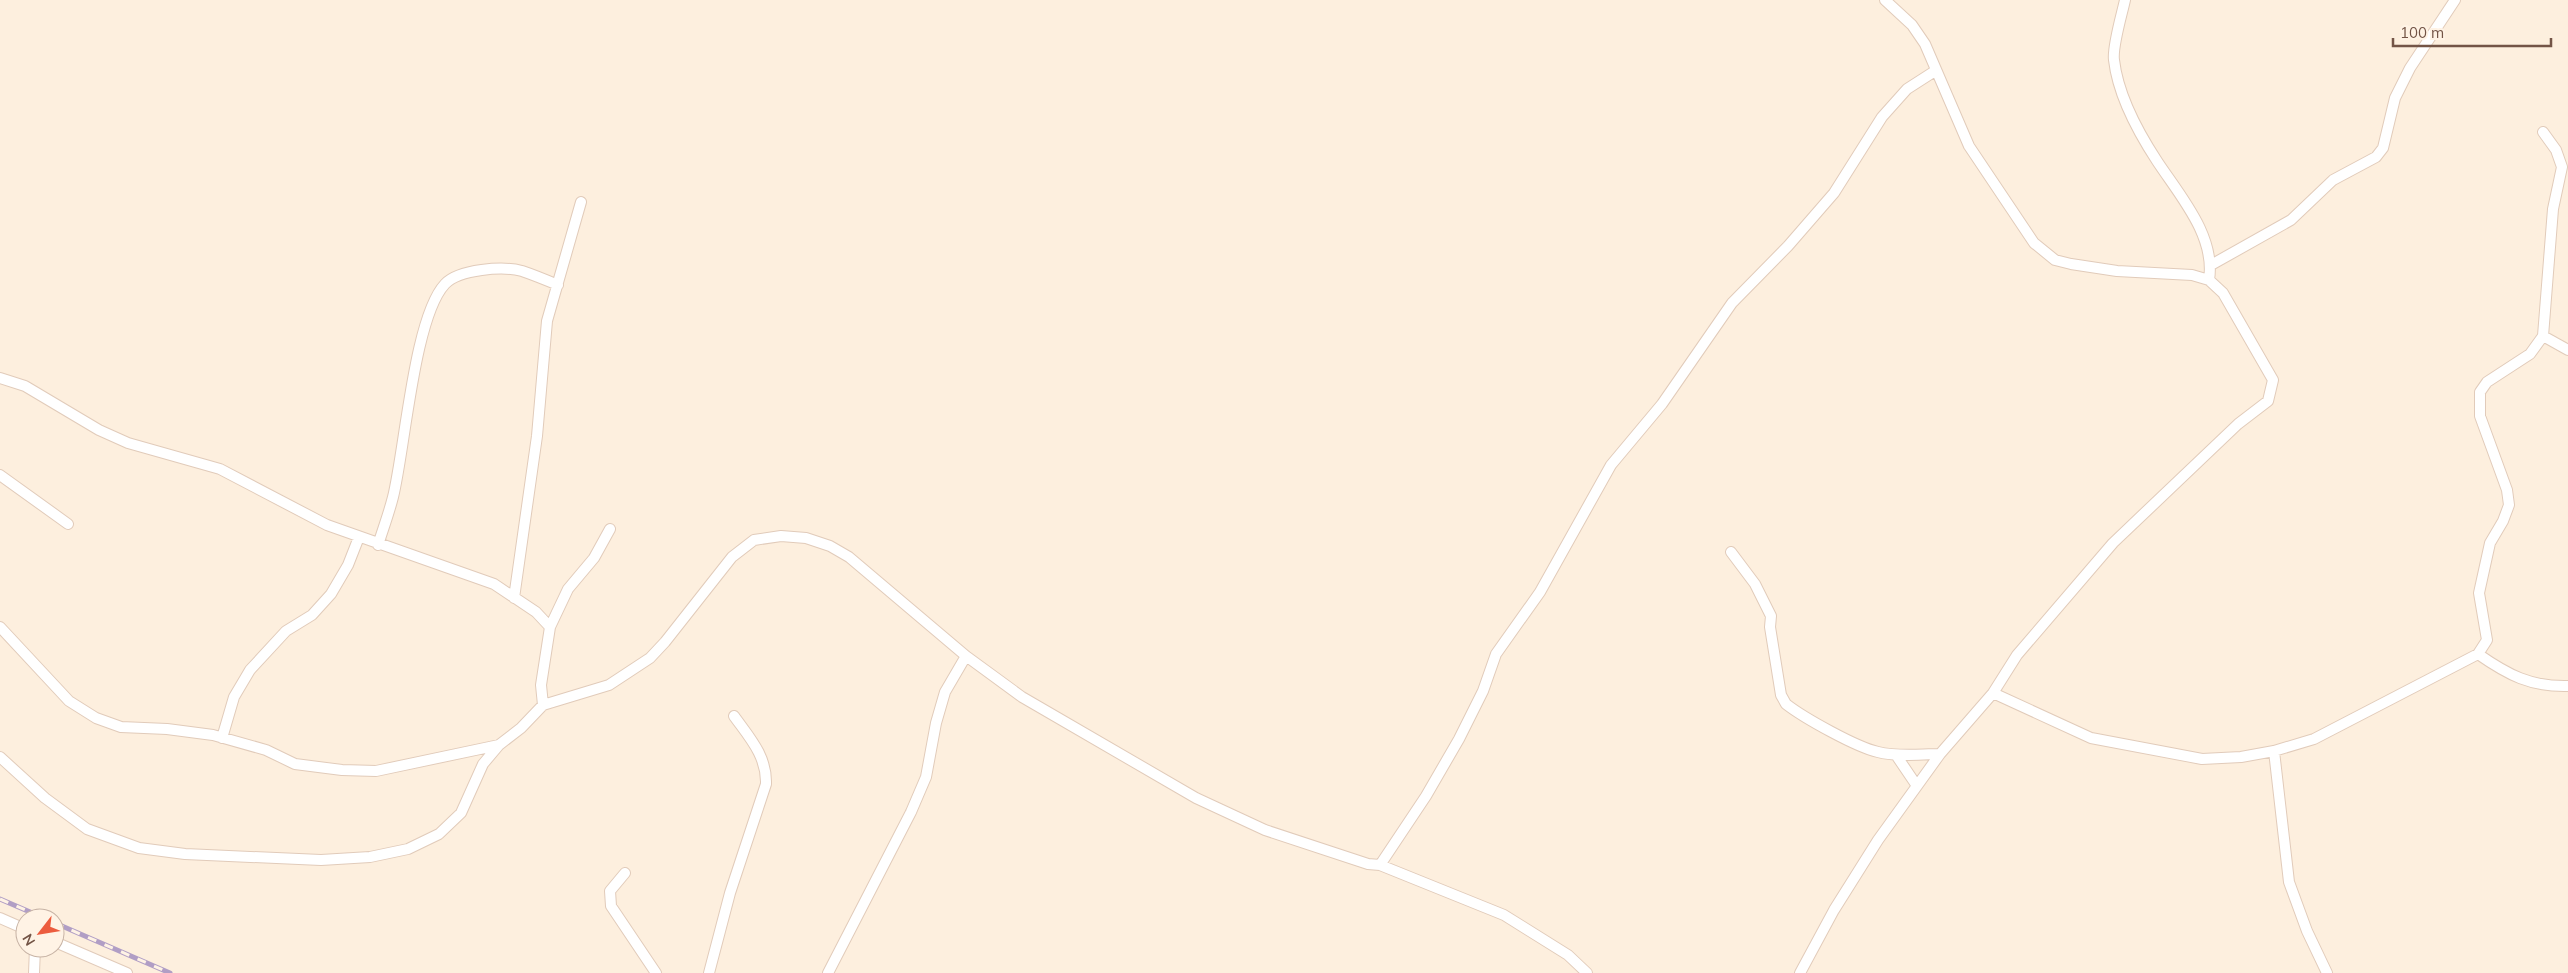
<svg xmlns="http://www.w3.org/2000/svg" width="2568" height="973" font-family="Mulish,sans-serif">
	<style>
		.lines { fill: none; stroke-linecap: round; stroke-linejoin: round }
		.minor-casing { stroke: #e1cbba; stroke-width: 12 }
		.minor { stroke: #fff; stroke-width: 10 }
		.rail-casing { stroke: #b19ec5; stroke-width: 5 }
		.rail { stroke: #fff3e5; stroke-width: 3; stroke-dasharray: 9; stroke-linecap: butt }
	</style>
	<rect width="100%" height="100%" fill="#fdefde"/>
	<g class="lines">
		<defs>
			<path id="minor" d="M 2125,0 C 2122,14 2112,47 2114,60 C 2118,95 2138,132 2157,161 C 2180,196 2216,236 2209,280
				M 2211,265 L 2291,220 L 2333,180 L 2376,157 L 2383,148 L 2395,98 L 2410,68 L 2455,0
				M 2543,336 L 2568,350
				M 0,378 L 25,386 L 99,430 L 128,443 L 220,469 L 327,525 L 494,584 L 536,612 L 550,627 L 541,685 L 543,705
				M 0,475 L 68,524
				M 378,545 C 383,529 389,513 393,497 C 405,449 414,317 445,284 C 459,269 503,266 522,271 C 534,275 546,280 558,285
				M 1731,552 L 1755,584 L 1771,616 L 1770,627 L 1781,695 L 1786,704 C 1804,718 1856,747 1878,752 C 1898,757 1920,754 1940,754
				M 514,598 L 537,436 L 547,321 L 581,202
				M 0,627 L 69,701 L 96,718 L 121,727 L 167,729 L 213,735 L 266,750 L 295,764 L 342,770 L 376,771 L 499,745
				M 550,627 L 568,589 L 594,558 L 610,529
				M 2478,654 L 2487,640 L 2479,593 L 2490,543 L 2503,521 L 2509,505 L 2507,490 L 2480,416 L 2480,392 L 2487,382 L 2530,354 L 2543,336 L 2553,209 L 2562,167 L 2556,150 L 2543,132
				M 1993,693 L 2091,738 L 2202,759 L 2241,757 L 2274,751 L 2314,739 L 2478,654 C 2508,675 2531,687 2568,686
				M 222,738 L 234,697 L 250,670 L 286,631 L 312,615 L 331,594 L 348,565 L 359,537
				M 2274,751 L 2289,882 L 2307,931 L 2327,973
				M 1896,755 L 1917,786
				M 0,757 L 45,798 L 87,829 L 139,848 L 185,854 L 321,860 L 370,857 L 408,849 L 439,834 L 461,813 L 483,764 L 499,745 L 521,728 L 543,705 L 609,685 L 650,658 L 665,642 L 732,557 L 754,540 L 781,536 L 806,538 L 830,546 L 849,557 L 966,656 L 1022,697 L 1196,798 L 1265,830 L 1368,864 L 1380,865 L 1504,915 L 1568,955 L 1587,973
				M 1380,865 L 1426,796 L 1459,739 L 1483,691 L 1496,654 L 1540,592 L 1611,465 L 1662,404 L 1732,303 L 1788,246 L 1834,193 L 1882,117 L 1907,89 L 1935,71
				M 625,873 L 610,891 L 611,906 L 656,973
				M 0,918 L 25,929
				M 55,942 L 127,973
				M 34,973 L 35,948
				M 709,973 L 730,893 L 766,784 C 767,756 749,737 734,716
				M 828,973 L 911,812 L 926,777 L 936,723 L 945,692 L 966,656
				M 1800,973 L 1834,910 L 1878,840 L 1940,754 L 1993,693 L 2017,655 L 2113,543 L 2238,424 L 2268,401 L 2273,380 L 2223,293 L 2209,280 L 2192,275 L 2117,271 L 2071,264 L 2055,260 L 2034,243 L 1969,146 L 1925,44 L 1912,25 L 1885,0"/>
		</defs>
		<use href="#minor" class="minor-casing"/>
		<use href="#minor" class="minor"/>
		<defs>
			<path id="rail" d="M 0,899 L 44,918
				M 55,923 L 170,973"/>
		</defs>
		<use href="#rail" class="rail-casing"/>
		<use href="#rail" class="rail"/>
	</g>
	<g transform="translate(40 933) rotate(239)"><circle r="24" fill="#fff3e5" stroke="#c7b3a5"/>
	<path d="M0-4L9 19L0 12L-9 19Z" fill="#ec5c3e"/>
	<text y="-8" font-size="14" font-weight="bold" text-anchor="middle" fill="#735446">N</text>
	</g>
	<path d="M2393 38v8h158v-8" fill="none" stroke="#735446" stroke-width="2.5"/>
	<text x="2400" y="38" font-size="15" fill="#735446" stroke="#fff3e5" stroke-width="4" paint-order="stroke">100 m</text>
</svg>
